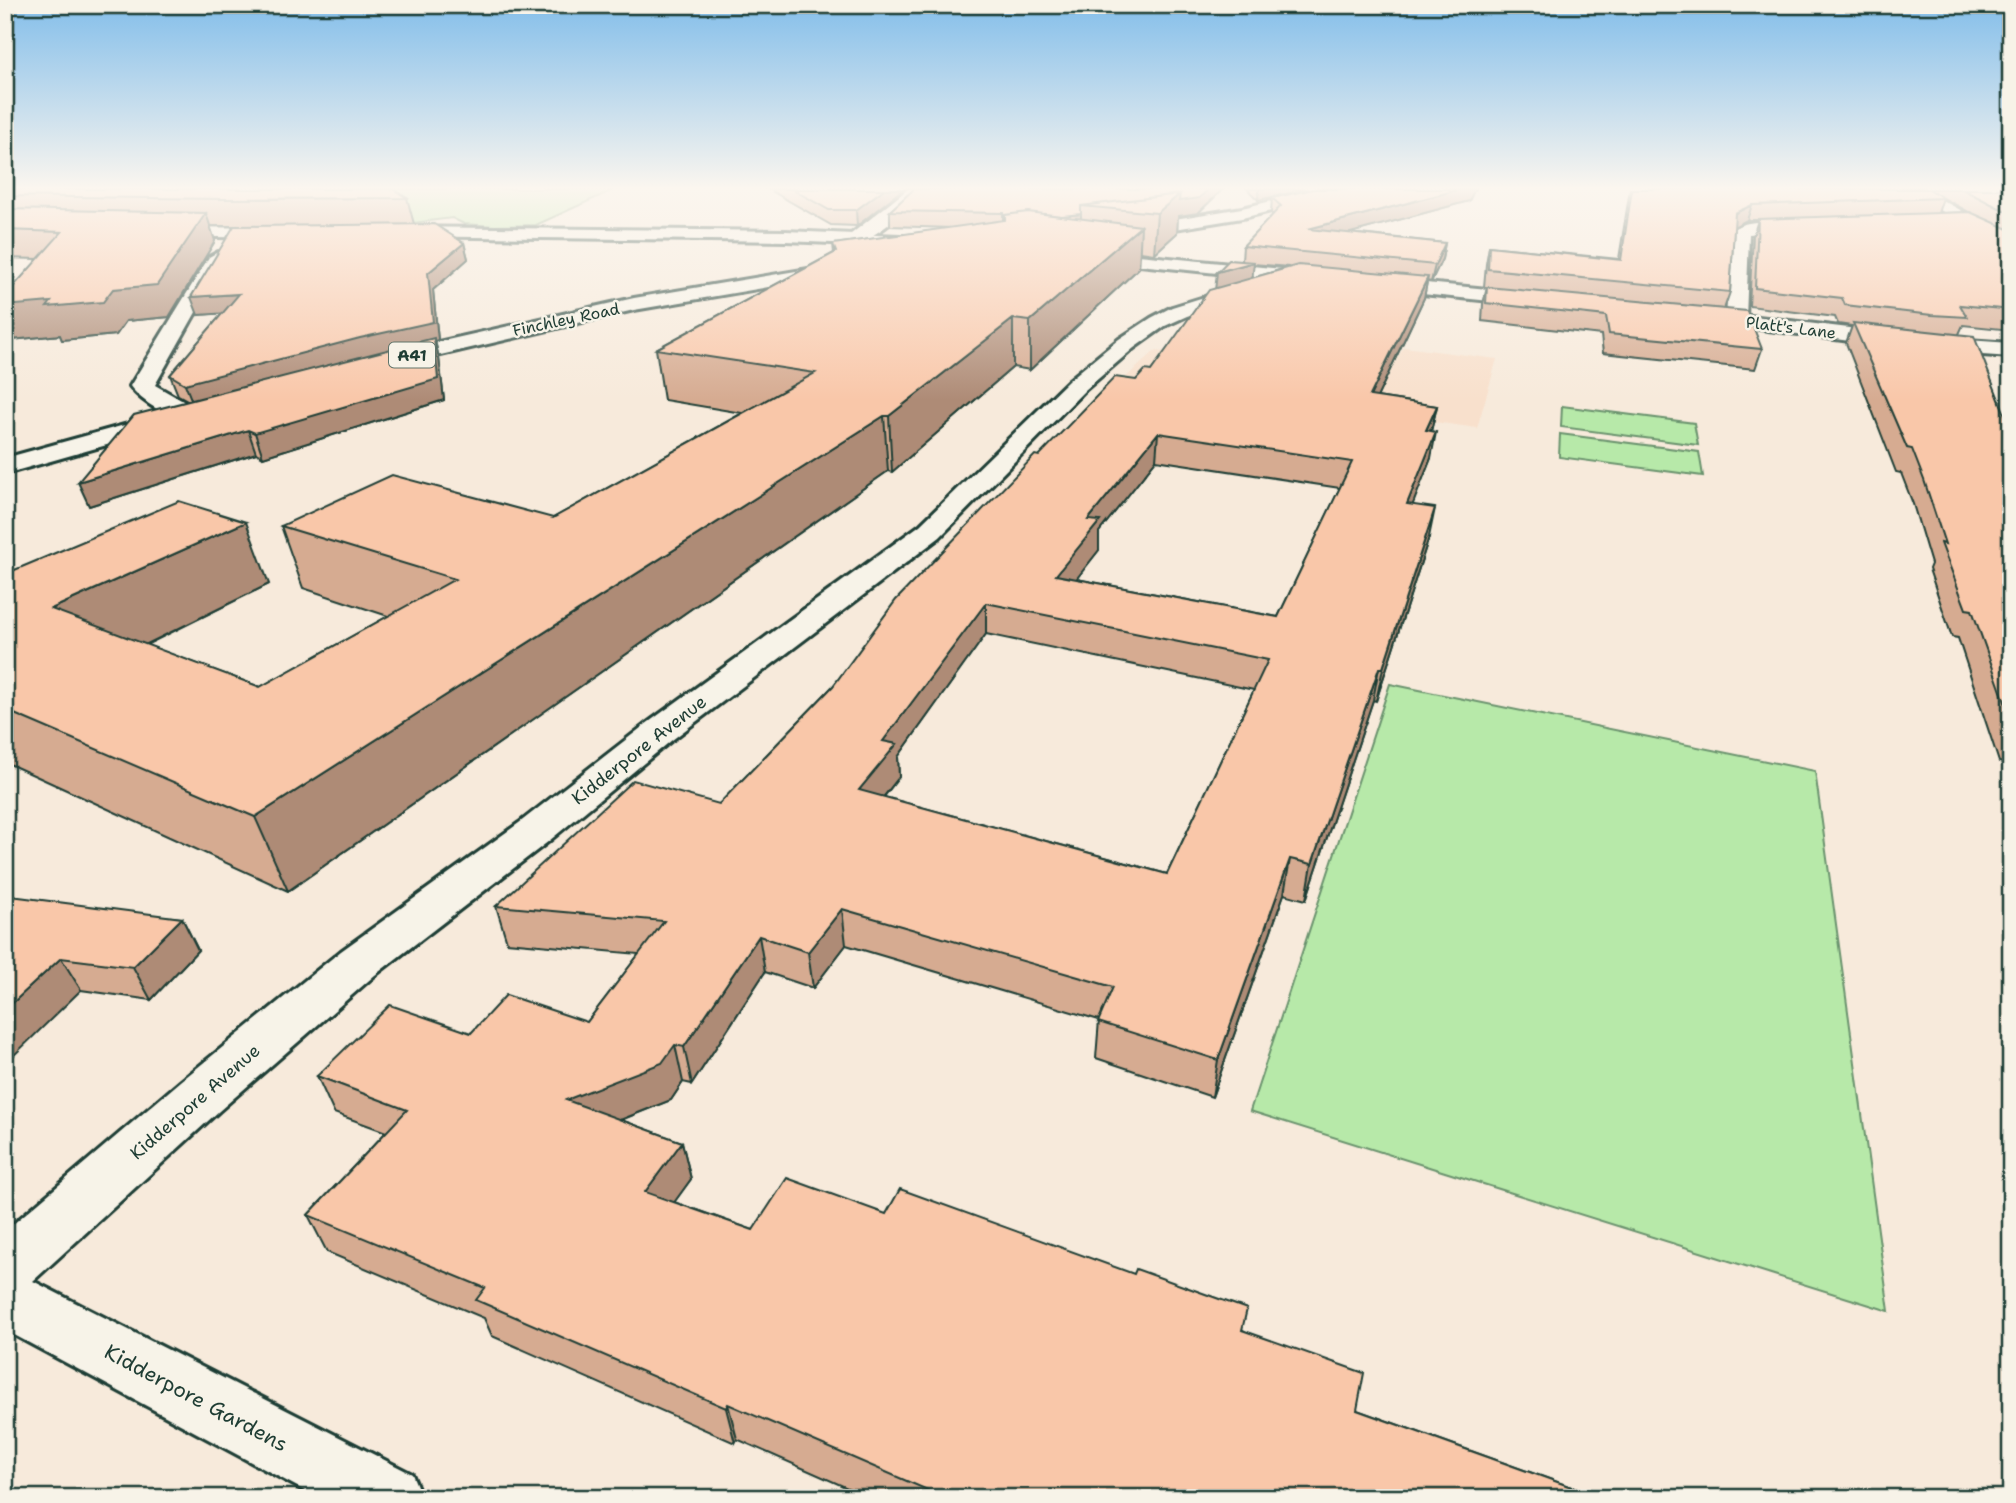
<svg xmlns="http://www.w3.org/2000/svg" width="2016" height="1503" font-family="'Shantell Sans',sans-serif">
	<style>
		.built { fill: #f8e0cc }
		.green { fill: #b7e9a9; stroke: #6b936e; stroke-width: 2 }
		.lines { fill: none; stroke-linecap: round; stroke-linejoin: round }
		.street-casing { stroke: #1f3d34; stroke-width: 6 }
		.secondary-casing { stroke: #1f3d34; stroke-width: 6 }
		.highway-casing { stroke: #1f3d34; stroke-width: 6 }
		.street { fill: #f7f3e8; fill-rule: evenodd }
		.secondary { fill: #f7f3e8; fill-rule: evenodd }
		.highway { fill: #f7f3e8; fill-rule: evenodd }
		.wall { fill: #d6ab91; stroke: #1f3d34; stroke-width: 2; fill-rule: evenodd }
		.shaded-wall { fill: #ae8b76; stroke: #1f3d34; stroke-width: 2 }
		.building { fill: #f9c7a9; stroke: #1f3d34; stroke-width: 2; fill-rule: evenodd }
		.labels { text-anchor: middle; stroke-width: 5; stroke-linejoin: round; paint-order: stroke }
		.far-street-label { font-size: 16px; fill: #1f3d34; stroke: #f7f3e8 }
		.shield { fill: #f7f3e8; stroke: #60746a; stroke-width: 2 }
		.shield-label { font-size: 16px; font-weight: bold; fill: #1f3d34 }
		.street-label { font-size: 18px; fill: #1f3d34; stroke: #f7f3e8 }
		.near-street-label { font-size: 21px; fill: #1f3d34; stroke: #f7f3e8 }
	</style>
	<rect width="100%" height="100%" fill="#f7eadb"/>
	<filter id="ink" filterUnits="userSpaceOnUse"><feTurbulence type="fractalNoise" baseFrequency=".0143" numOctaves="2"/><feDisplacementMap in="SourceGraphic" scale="14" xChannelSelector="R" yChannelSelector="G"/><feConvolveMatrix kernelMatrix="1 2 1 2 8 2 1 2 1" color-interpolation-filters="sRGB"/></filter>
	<g filter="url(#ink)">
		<path class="built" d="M 1404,347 L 1497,359 L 1477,428 L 1125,378 L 1155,351 L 1389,372 Z"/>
		<path class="green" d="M 148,189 L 615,189 L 536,225 L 495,226 L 464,224 L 452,218 L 397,225 Z
			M 1562,406 L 1694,423 L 1698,445 L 1561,427 Z
			M 1560,434 L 1699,452 L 1703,476 L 1559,457 Z
			M 1390,684 L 1815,771 L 1889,1311 L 1250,1111 Z"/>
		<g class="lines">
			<defs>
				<path id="street" d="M 908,189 L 925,189 C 913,205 869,247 849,242 L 846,238 Z
					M 1902,189 L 1921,189 L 2011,237 L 2011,249 Z
					M 1808,221 L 1816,226 L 1814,230 L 1749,234 L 1746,320 L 1743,324 L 1729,324 L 1726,320 L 1731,231 C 1743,217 1789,222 1808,221 Z
					M 218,252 L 227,257 L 155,385 L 197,409 L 200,414 L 197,419 C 176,424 142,403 130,386 L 209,257 Z
					M 1249,283 L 1259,289 L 1256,293 L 1187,316 L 1165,326 L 1134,348 L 1085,390 L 940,537 L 672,740 L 549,841 L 375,975 L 219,1111 L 33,1281 L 412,1474 L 422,1498 L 318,1498 L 5,1330 L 5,1231 L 181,1081 L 341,951 L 519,823 L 646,724 L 920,525 L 1069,380 L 1119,339 L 1151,318 L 1172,307 Z"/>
				<path id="secondary" d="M 160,227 L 282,228 L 291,233 L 282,238 L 154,236 L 151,232 L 154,228 Z
					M 395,227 L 786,231 L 923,237 L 932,242 L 923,247 L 786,241 L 389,236 L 386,232 L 389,228 Z
					M 1087,250 L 1539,294 L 1546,296 L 1549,300 L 1546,304 L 1539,306 L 1081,259 L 1078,255 L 1081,251 Z
					M 1700,310 L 1924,337 L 2011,343 L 2011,357 L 1924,351 L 1693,320 L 1690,316 L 1693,312 Z"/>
				<path id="highway" d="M 1323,189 L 1352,189 L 1350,192 L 1242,218 L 1126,237 L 1117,232 L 1126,227 L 1242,208 Z
					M 844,263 L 851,265 L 853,269 L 851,273 L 634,310 L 385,368 L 377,366 L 374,361 L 377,356 L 385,354 L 634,298 Z
					M 168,413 L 177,415 L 180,420 L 177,425 L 5,474 L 5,458 Z"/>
			</defs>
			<use href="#street" class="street-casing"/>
			<use href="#secondary" class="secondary-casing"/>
			<use href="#highway" class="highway-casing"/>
			<use href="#street" class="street"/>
			<use href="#secondary" class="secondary"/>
			<use href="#highway" class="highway"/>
		</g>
		<path class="wall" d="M 5,189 L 407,198 L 414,224 L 464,243 L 468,259 L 433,290 L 438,340 L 435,341 L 439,358 L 444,400 L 263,457 L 256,453 L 89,506 L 189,401 L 178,395 L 170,375 L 223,313 L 198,315 L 234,226 L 210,226 L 215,241 L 169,317 L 126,321 L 116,335 L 62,340 L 60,335 L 11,340 L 38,259 L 5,258 Z
			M 768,189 L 903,189 L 857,226 L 831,225 Z
			M 914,189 L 1223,189 L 1198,213 L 1178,216 L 1177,233 L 1154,254 L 1140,252 L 1139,268 L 1030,370 L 1013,367 L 892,472 L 888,471 L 288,891 L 5,762 L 5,574 L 269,584 L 146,645 L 260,687 L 388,616 L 303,588 L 281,526 L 553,518 L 742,413 L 664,400 L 656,349 L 834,253 L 833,244 L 952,228 L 890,226 L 890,211 Z
			M 1247,189 L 1308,189 L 1258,200 Z
			M 1630,189 L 2011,189 L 2011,330 L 1963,325 L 1959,334 L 2011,427 L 2011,775 L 2007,764 L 1999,762 L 1958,638 L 1952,637 L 1929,569 L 1931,564 L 1913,504 L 1901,473 L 1896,472 L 1846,343 L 1852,326 L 1838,324 L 1835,317 L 1749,306 L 1753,236 L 1758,220 L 1747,220 L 1734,227 L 1730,292 L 1724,309 L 1762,349 L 1755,369 L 1603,353 L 1601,335 L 1482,321 L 1483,304 L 1487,287 L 1484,287 L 1486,264 L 1489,246 L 1619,259 ZM 1943,198 L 1969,212 L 1938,213 Z
			M 1272,198 L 1469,201 L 1350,233 L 1445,243 L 1442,259 L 1431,282 L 1427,281 L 1424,298 L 1377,397 L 1437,406 L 1431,431 L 1431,458 L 1412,505 L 1429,537 L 1376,701 L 1373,700 L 1306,900 L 1284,894 L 1212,1097 L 1096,1058 L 1099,1020 L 846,945 L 813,988 L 765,972 L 692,1084 L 683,1082 L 671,1100 L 621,1120 L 682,1142 L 691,1179 L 674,1202 L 753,1230 L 886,1214 L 1243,1330 L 1357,1410 L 1602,1498 L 870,1498 L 737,1439 L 735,1443 L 492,1336 L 484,1318 L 327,1252 L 308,1215 L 386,1132 L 334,1113 L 317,1076 L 471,1033 L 587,1022 L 639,954 L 507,942 L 496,906 L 719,804 L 833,686 L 1039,456 L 1136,380 L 1151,371 L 1216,288 L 1242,261 L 1243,246 L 1273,215 L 1271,213 ZM 1253,264 L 1289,267 L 1252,278 ZM 1156,460 L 1340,488 L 1278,617 L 1076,579 L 1099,550 L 1099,532 ZM 986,634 L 1254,690 L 1167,874 L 884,797 L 899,777 L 898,757 Z
			M 5,901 L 182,918 L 198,950 L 151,1000 L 81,990 Z"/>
		<path class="shaded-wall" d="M 884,189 L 903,189 L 857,226 L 856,210 Z
			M 1209,189 L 1223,189 L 1198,213 L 1178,216 L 1177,233 L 1154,254 L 1157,213 L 1180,194 Z
			M 1259,189 L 1308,189 L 1258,200 Z
			M 1461,189 L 1475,189 L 1469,201 L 1306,245 L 1308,229 Z
			M 1752,205 L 1747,220 L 1730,229 L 1735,213 Z
			M 206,213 L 215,241 L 169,317 L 126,321 L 116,335 L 62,340 L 60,335 L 11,340 L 5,328 L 5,306 L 113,289 Z
			M 1081,214 L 1081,229 L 1023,221 Z
			M 1141,226 L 1139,268 L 1030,370 L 1030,321 Z
			M 464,243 L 468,259 L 433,290 L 438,340 L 435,341 L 439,358 L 444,400 L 263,457 L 255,433 L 193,404 L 185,384 L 428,273 Z
			M 1445,243 L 1442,259 L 1431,282 L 1435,265 Z
			M 1254,262 L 1252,281 L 1215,291 L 1217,272 Z
			M 1428,277 L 1424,298 L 1366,421 L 1370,396 Z
			M 239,294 L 245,312 L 198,315 L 191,297 Z
			M 1013,319 L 1013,367 L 892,472 L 889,416 Z
			M 1437,406 L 1431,431 L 1426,430 Z
			M 884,416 L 888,471 L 288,891 L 255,817 Z
			M 248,430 L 256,453 L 89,506 L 78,482 Z
			M 1436,432 L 1431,458 L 1402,532 L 1407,504 Z
			M 1158,433 L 1156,460 L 1099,532 L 1099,550 L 1056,605 L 1056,575 L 1088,520 Z
			M 1435,508 L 1429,537 L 1376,701 L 1383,668 Z
			M 246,522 L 269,584 L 84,675 L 51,609 Z
			M 986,603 L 986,634 L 898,757 L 899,777 L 862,824 L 859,790 L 883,741 Z
			M 1379,668 L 1373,700 L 1306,900 L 1312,864 Z
			M 1290,859 L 1284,894 L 1212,1097 L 1218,1060 Z
			M 842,909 L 846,945 L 813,988 L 808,952 Z
			M 182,918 L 198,950 L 151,1000 L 133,967 Z
			M 759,936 L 765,972 L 692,1084 L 684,1047 Z
			M 61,958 L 81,990 L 5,1064 L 5,1010 Z
			M 675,1045 L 683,1082 L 671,1100 L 577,1137 L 566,1100 Z
			M 682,1142 L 691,1179 L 655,1229 L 645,1192 Z
			M 728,1404 L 737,1439 L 735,1443 L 726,1408 Z"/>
		<path class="building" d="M 5,189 L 393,189 L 407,198 L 223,199 L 5,196 Z
			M 792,189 L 884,189 L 856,210 L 829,210 Z
			M 914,189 L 1209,189 L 1199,198 L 1179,201 L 1180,194 L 1081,206 L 1081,214 L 1062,216 L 1028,212 L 1005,215 L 1005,220 L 1003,220 L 1003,213 L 890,211 Z
			M 1313,189 L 1461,189 L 1308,229 L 1445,243 L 1435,265 L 1243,246 L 1281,206 L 1272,198 Z
			M 1632,189 L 1929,189 L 1943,198 L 1752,205 L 1735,213 L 1730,292 L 1488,269 L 1489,246 L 1621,260 Z
			M 1962,189 L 2011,189 L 2011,214 Z
			M 1180,194 L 1157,213 L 1081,206 Z
			M 5,209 L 206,213 L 157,285 L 113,289 L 103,302 L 47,307 L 51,302 L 5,306 L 5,296 L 62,232 L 5,230 Z
			M 1028,212 L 1141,226 L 1030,321 L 1013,319 L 889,416 L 884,416 L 255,817 L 5,710 L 5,574 L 179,501 L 246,522 L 51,609 L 260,687 L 455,579 L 281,526 L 392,475 L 553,518 L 815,373 L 656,349 L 836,252 L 833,244 L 1005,220 L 1005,215 Z
			M 1970,212 L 2011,230 L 2011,310 L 1960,305 L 1967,317 L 1932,315 L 1845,305 L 1842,298 L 1755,288 L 1758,219 Z
			M 434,224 L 464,243 L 428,273 L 433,322 L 360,338 L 185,384 L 170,375 L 239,294 L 191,297 L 234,226 Z
			M 1229,260 L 1254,262 L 1217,272 Z
			M 1298,265 L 1428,277 L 1370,396 L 1437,406 L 1426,430 L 1436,432 L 1407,504 L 1435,508 L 1383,668 L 1379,668 L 1312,864 L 1290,859 L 1218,1060 L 1098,1022 L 1113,987 L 842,909 L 808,952 L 759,936 L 684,1047 L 675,1045 L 662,1063 L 566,1100 L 682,1142 L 645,1192 L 753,1230 L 787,1178 L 886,1214 L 900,1189 L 1134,1274 L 1136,1269 L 1247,1309 L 1242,1330 L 1364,1373 L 1357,1410 L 1602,1498 L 946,1498 L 728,1404 L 726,1408 L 476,1300 L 485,1288 L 308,1215 L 407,1110 L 317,1076 L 390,1005 L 471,1033 L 506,995 L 587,1022 L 664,921 L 496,906 L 633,780 L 719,804 L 833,686 L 896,600 L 1035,455 L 1039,456 L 1115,377 L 1136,380 L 1145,370 L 1151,371 L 1209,290 ZM 1158,433 L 1352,462 L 1278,617 L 1056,575 L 1100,521 L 1088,520 ZM 986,603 L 1268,660 L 1167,874 L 859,790 L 897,744 L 883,741 Z
			M 1487,287 L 1747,311 L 1762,349 L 1609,334 L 1606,316 L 1486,303 Z
			M 1853,323 L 1974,336 L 2006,417 L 2011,427 L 2011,719 L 1972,610 L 1966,609 L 1941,543 L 1945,544 L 1924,480 L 1912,449 L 1907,448 Z
			M 434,338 L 438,379 L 255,433 L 248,430 L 78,482 L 134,415 Z
			M 11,896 L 182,918 L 133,967 L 61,958 L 5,1010 L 5,901 Z"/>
	</g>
	<linearGradient id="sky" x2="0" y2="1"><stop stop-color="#83beea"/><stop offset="0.47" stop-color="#fbf6ef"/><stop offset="1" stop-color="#fbf6ef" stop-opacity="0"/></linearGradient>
	<rect width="2016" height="400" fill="url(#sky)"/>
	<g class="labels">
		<g class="far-street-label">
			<text transform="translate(566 319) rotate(-12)" y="6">Finchley Road</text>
			<text transform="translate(1791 327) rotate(7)" y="6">Platt's Lane</text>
		</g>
		<rect class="shield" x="389" y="342.5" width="46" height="25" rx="5"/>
		<g class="shield-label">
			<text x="412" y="361">A41</text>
		</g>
		<g class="street-label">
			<text transform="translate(639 750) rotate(-38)" y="6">Kidderpore Avenue</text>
			<text transform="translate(195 1102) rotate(-41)" y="6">Kidderpore Avenue</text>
		</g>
		<g class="near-street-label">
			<text transform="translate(196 1398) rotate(28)" y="7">Kidderpore Gardens</text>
		</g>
	</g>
	<rect width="2016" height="1503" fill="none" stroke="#f7f3e8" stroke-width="28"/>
	<rect x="14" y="14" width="1988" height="1475" fill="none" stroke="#1f3d34" stroke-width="2.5" filter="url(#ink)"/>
</svg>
